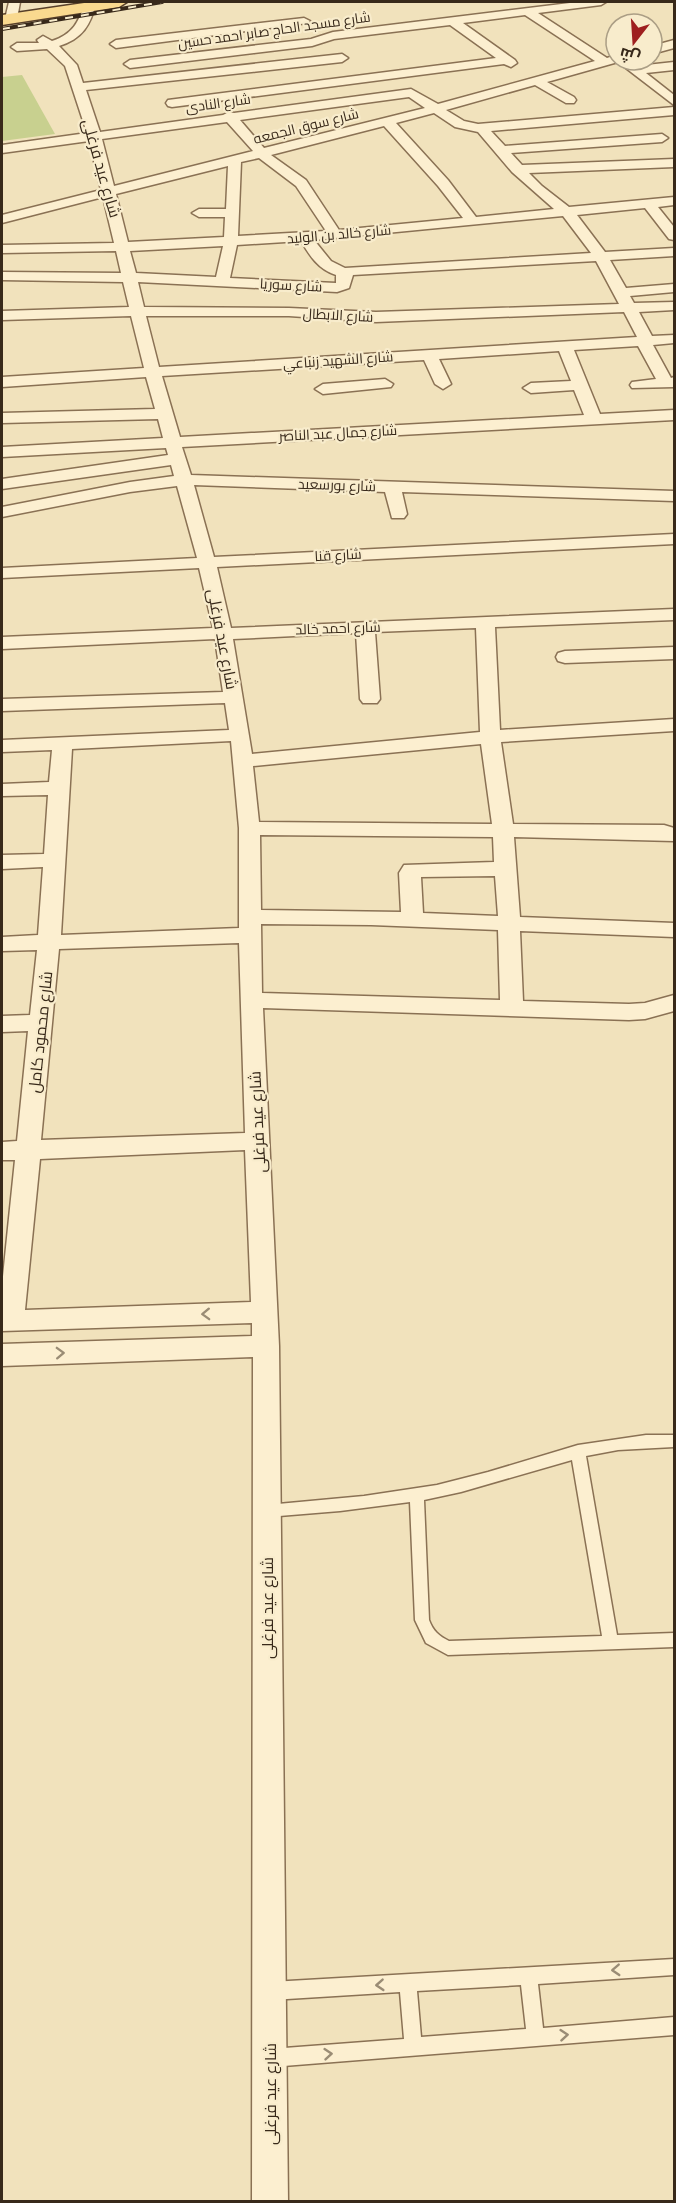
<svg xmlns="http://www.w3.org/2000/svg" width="676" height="2203" font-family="'IBM Plex Serif',Cairo,serif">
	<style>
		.green { fill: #c8d08f }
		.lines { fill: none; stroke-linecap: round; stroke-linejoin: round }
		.lane-casing { stroke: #8a7154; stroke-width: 3 }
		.street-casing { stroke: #8a7154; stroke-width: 3 }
		.primary-casing { stroke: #573f29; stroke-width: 3 }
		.lane { fill: #fcefd0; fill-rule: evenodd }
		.street { fill: #fcefd0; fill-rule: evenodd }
		.primary { fill: #f9d98f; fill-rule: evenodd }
		.rail-casing { stroke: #38291a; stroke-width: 4 }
		.rail { stroke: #f8eccc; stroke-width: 2; stroke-dasharray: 8; stroke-linecap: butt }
		.oneway { stroke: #9a8c75 }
		.labels { text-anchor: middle; stroke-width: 4.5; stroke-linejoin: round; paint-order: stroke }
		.far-street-label { font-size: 14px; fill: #38291a; stroke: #f8eccc }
		.street-label { font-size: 16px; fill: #38291a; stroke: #f8eccc }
	</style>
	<rect width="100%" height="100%" fill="#f1e2bc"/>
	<path class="green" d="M 22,75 L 55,134 L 2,141 L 2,77 Z"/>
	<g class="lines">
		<defs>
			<path id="lane" d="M 646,1435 L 674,1435 L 674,1447 L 618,1450 L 586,1456 L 617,1635 L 674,1633 L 674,1647 L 448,1655 L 426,1643 L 415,1620 L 410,1502 L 340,1511 L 267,1517 L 262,1515 L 260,1511 L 262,1507 L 267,1505 L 364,1496 L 437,1485 L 488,1472 L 578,1445 ZM 572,1460 L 602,1636 L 449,1641 C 439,1636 433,1631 429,1620 L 424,1500 L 461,1492 Z
				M 674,1959 L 674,1975 L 538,1984 L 543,2028 L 674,2017 L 674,2035 L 271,2067 L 265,2064 L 262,2058 L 265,2052 L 271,2049 L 404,2039 L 400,1992 L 271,2000 L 265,1997 L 262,1991 L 265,1985 L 271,1982 ZM 521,1985 L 526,2029 L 421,2037 L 417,1991 Z"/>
			<path id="street" d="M 9,2 L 20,2 L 17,19 L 11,22 L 5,19 Z
				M 85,2 L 96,2 C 91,25 82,39 59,46 L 77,65 L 83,83 L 342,54 L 348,58 L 342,62 L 86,90 L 100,132 L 223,115 L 229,112 L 234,113 L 411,89 L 438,104 L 595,61 L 525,15 L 463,23 L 515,60 L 517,63 L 511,67 L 504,64 L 172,107 L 168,106 L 166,103 L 168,100 L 496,58 L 450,25 L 334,39 L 312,46 L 130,68 L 124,64 L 130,60 L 311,39 L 333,32 L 578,2 L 606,2 L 601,5 L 538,13 L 607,58 L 616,55 L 616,60 L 630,60 L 637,66 L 674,62 L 674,70 L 646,73 L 674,95 L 674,105 L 618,62 L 547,82 L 574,97 L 576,100 L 574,103 L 566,103 L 535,85 L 446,110 L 464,121 L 478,124 L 674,107 L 674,115 L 491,131 L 505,146 L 662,134 L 668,138 L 662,142 L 511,153 L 522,165 L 674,159 L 674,167 L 529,173 L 542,186 L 569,207 L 674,197 L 674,205 L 658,207 L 674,227 L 674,240 L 669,239 L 645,208 L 577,215 L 605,252 L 674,248 L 674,256 L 610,260 L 626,288 L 674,284 L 674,292 L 630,296 L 634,303 L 674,302 L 674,310 L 639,312 L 652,336 L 674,335 L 674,343 L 653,345 L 671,378 L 674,377 L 674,387 L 632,388 L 630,385 L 632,382 L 656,379 L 638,346 L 574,350 L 600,414 L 674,410 L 674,420 L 182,447 L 191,475 L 674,491 L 674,501 L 402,492 L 407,514 L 404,518 L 392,518 L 385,492 L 194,485 L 214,557 L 674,534 L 674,544 L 217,567 L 231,628 L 674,609 L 674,620 L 495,627 L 500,730 L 674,719 L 674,731 L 501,742 L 513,824 L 664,825 L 674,828 L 674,841 L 514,837 L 520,917 L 674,923 L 674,937 L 520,931 L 523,1001 L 629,1004 L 645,1003 L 674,995 L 674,1011 L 645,1019 L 629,1020 L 263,1008 L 279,1346 L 288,2202 L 252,2202 L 253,1357 L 2,1366 L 2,1344 L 252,1336 L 252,1323 L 2,1331 L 2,1286 L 15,1160 L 2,1160 L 2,1142 L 17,1141 L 28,1031 L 2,1032 L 2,1016 L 30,1015 L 37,950 L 2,951 L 2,937 L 38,935 L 43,867 L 2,869 L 2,855 L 44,854 L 48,795 L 2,796 L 2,784 L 49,782 L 52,750 L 2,752 L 2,740 L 229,730 L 225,703 L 2,711 L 2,699 L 223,692 L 215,639 L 2,649 L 2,637 L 213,628 L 199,568 L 2,578 L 2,568 L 197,558 L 177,486 L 130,492 L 2,517 L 2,507 L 130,482 L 174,476 L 171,465 L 2,489 L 2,479 L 168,455 L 166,448 L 2,457 L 2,447 L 163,438 L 158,419 L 2,423 L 2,413 L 155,409 L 146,377 L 2,387 L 2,377 L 144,368 L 131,316 L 2,320 L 2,311 L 129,307 L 123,282 L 2,280 L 2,272 L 121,273 L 116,251 L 2,253 L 2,245 L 114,243 L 103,197 L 2,223 L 2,215 L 101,190 L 89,141 L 2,153 L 2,145 L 87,133 L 65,66 L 47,49 L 17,51 L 11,47 L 17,43 L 39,43 L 37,40 L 43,36 L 52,41 C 73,34 79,22 85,2 ZM 409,97 L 425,108 L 264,148 L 240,120 ZM 434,113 L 455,127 L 478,132 L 512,172 L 554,209 L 476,217 L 448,180 L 396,123 ZM 227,122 L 253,151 L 114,186 L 102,139 ZM 384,126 L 438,186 L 463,218 L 339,230 L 306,180 L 271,155 ZM 259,158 L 296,186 L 326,231 L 238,236 L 241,162 ZM 228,166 L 226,209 L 199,209 L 192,213 L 199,217 L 225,217 L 224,237 L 128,242 L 116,194 ZM 563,216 L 591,253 L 345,268 L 331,261 L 314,240 ZM 301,241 C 310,256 318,269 336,275 L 336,283 L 230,278 L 237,245 ZM 223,246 L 216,277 L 136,273 L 130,251 ZM 596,261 L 619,304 L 376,312 L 289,308 L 144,307 L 138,282 L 337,292 L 349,288 L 353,275 ZM 624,312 L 637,337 L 159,367 L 146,316 L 289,316 L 376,322 ZM 559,351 L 571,381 L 531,383 L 523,388 L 531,393 L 574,390 L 584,415 L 180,437 L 162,376 L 424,360 L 435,384 L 443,389 L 451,384 L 439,359 ZM 476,628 L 480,732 L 252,754 L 233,639 L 356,633 L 360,699 L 363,703 L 377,703 L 380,699 L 375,632 ZM 231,741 L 239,828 L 239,928 L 61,935 L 72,749 ZM 481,744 L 492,824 L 259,822 L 253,766 ZM 260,835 L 493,837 L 494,862 L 404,865 L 399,873 L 401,912 L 261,910 ZM 495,876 L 498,916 L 423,913 L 421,877 ZM 261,924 L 371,925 L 498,930 L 500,1000 L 262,993 ZM 239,943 L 245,1133 L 41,1140 L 59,949 ZM 245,1150 L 251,1302 L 25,1310 L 40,1159 Z
				M 304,18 L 310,21 L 308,23 L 116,48 L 110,44 L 116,40 Z
				M 674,40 L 674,48 L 652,54 L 652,46 Z
				M 385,379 L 393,384 L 391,387 L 323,394 L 315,389 L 323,384 Z
				M 674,647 L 674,659 L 565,663 L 558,661 L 556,657 L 558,653 L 565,651 Z"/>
			<path id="primary" d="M 91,2 L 127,2 L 119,7 L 2,25 L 2,15 Z"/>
		</defs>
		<use href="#lane" class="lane-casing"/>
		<use href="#street" class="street-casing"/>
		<use href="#primary" class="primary-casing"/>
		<use href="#lane" class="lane"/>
		<use href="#street" class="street"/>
		<use href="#primary" class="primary"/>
		<defs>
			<path id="rail" d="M 2,29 L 162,2"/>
		</defs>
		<use href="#rail" class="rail-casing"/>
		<use href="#rail" class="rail"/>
	</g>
	<defs><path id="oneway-chevron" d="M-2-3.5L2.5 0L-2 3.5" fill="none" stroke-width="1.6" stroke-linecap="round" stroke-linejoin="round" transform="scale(1.5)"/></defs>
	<g class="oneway">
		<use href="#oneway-chevron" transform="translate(206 1314) rotate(178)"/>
		<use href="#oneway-chevron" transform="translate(60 1353) rotate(-2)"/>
		<use href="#oneway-chevron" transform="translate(616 1970) rotate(177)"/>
		<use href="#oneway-chevron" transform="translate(380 1985) rotate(176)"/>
		<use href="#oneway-chevron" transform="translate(564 2035) rotate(-5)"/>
		<use href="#oneway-chevron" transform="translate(328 2054) rotate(-5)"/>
	</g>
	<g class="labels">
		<g class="far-street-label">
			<text transform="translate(274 30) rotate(-8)" y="5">شارع مسجد الحاج صابر احمد حسين</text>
			<text transform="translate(218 103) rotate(-8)" y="5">شارع النادى</text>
			<text transform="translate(306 126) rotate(-14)" y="5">شارع سوق الجمعه</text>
			<text transform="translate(339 234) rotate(-5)" y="5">شارع خالد بن الوليد</text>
			<text transform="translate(291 285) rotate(3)" y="5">شارع سوريا</text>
			<text transform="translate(338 315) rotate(3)" y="5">شارع الابطال</text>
			<text transform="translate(338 360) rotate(-4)" y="5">شارع الشهيد زنباعي</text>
			<text transform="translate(338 433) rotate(-3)" y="5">شارع جمال عبد الناصر</text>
			<text transform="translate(337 485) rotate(2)" y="5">شارع بورسعيد</text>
			<text transform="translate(338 555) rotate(-3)" y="5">شارع قنا</text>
			<text transform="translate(338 628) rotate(-2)" y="5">شارع احمد خالد</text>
		</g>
		<g class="street-label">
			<text transform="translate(102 168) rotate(74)" y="6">شارع عيد فرغلى</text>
			<text transform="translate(223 639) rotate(79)" y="6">شارع عيد فرغلى</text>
			<text transform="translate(40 1032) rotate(-84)" y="6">شارع محمود كامل</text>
			<text transform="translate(257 1122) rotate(-93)" y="6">شارع عيد فرغلى</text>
			<text transform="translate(267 1608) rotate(-90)" y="6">شارع عيد فرغلى</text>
			<text transform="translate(270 2094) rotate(-90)" y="6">شارع عيد فرغلى</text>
		</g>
	</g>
	<rect width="676" height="2203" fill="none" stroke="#38291a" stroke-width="6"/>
	<g transform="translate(634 42) rotate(197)"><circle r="28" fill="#f8eccc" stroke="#ab9e85" stroke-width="1.5"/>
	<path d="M0-4.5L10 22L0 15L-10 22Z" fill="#9e1f1f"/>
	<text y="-9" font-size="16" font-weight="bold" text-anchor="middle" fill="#38291a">ش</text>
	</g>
</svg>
